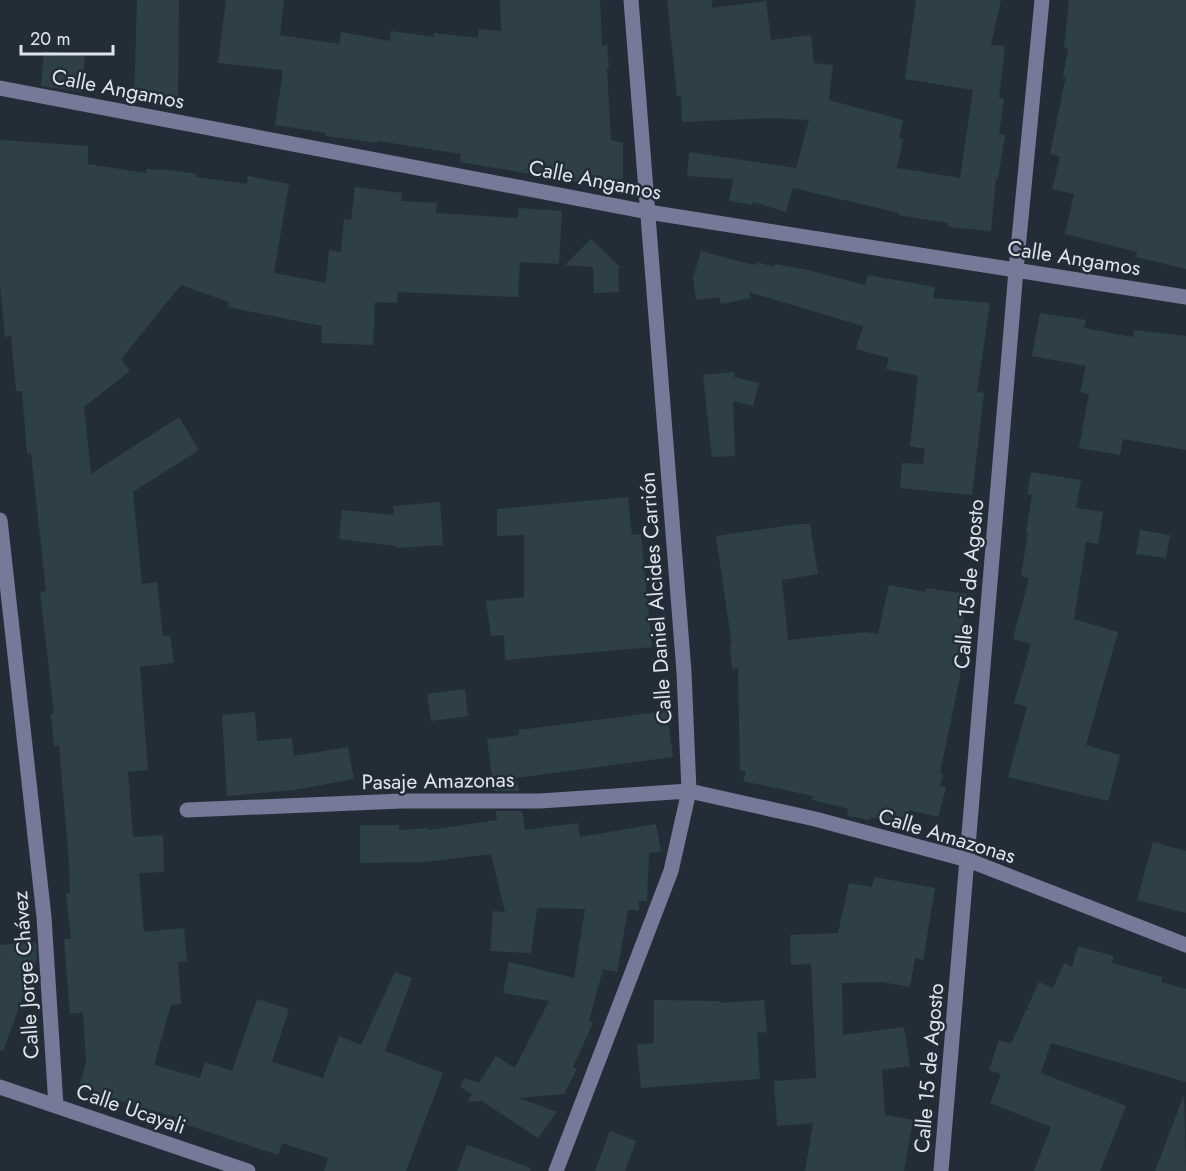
<svg xmlns="http://www.w3.org/2000/svg" width="1186" height="1171" font-family="Jost,sans-serif">
	<style>
		.building { fill: #2e4046 }
		.lines { fill: none; stroke-linecap: round; stroke-linejoin: round }
		.minor { stroke: #767997; stroke-width: 15 }
		.labels { text-anchor: middle; stroke-width: 5; stroke-linejoin: round; paint-order: stroke }
		.street-label { font-size: 21px; fill: #dee4ec; stroke: #232d38 }
	</style>
	<rect width="100%" height="100%" fill="#232d38"/>
	<path class="building" d="M 137,0 L 179,0 L 178,103 L 134,102 Z
		M 226,0 L 284,0 L 280,35 L 339,44 L 341,32 L 390,41 L 391,31 L 434,37 L 434,33 L 478,38 L 478,29 L 501,31 L 500,0 L 600,0 L 602,46 L 607,45 L 609,68 L 607,69 L 611,140 L 623,143 L 623,177 L 616,191 L 594,189 L 595,185 L 460,162 L 461,154 L 378,141 L 378,143 L 326,136 L 326,133 L 275,125 L 283,70 L 218,63 Z
		M 667,0 L 712,0 L 712,8 L 766,1 L 771,40 L 811,35 L 814,63 L 833,65 L 829,100 L 903,120 L 899,138 L 903,139 L 897,168 L 960,178 L 973,90 L 905,79 L 916,0 L 1001,0 L 991,45 L 1005,46 L 999,98 L 1004,99 L 999,134 L 1005,135 L 998,179 L 996,178 L 991,231 L 948,227 L 948,223 L 898,215 L 899,213 L 793,188 L 786,212 L 753,202 L 752,205 L 729,201 L 733,179 L 687,176 L 689,152 L 796,168 L 809,120 L 772,118 L 682,122 L 681,96 L 677,96 Z
		M 1069,0 L 1186,0 L 1186,269 L 1136,257 L 1137,252 L 1065,234 L 1074,194 L 1052,189 L 1060,156 L 1050,154 L 1066,76 L 1063,76 L 1068,49 L 1064,48 Z
		M 44,51 L 85,55 L 82,92 L 41,86 Z
		M 0,140 L 88,146 L 88,164 L 146,173 L 146,169 L 170,170 L 197,174 L 196,177 L 247,184 L 248,176 L 289,184 L 274,273 L 326,283 L 329,250 L 341,252 L 344,219 L 351,220 L 355,187 L 402,193 L 401,201 L 437,203 L 436,213 L 518,218 L 519,208 L 562,211 L 559,264 L 520,262 L 518,297 L 398,292 L 397,303 L 375,302 L 373,345 L 322,343 L 322,326 L 228,307 L 229,302 L 181,285 L 121,359 L 130,371 L 84,407 L 91,474 L 179,417 L 199,450 L 133,492 L 142,584 L 157,582 L 163,636 L 170,636 L 174,663 L 140,667 L 148,770 L 128,772 L 133,837 L 163,835 L 164,872 L 139,873 L 144,932 L 184,928 L 187,961 L 178,962 L 181,1004 L 171,1005 L 154,1065 L 200,1078 L 205,1062 L 232,1071 L 257,999 L 289,1009 L 272,1062 L 323,1078 L 339,1036 L 361,1045 L 395,972 L 412,978 L 385,1051 L 443,1073 L 406,1171 L 324,1171 L 328,1158 L 282,1143 L 278,1155 L 175,1121 L 176,1117 L 78,1089 L 86,1063 L 83,1012 L 70,1014 L 64,939 L 71,939 L 66,893 L 70,893 L 69,862 L 59,745 L 54,746 L 51,714 L 54,713 L 40,592 L 46,591 L 31,453 L 27,454 L 22,391 L 16,391 L 11,336 L 5,337 L 0,285 Z
		M 591,239 L 621,268 L 618,268 L 619,292 L 594,293 L 593,267 L 565,265 Z
		M 701,251 L 738,261 L 756,265 L 757,262 L 774,267 L 775,264 L 804,269 L 865,285 L 868,275 L 935,287 L 933,298 L 990,303 L 977,392 L 984,393 L 972,495 L 900,488 L 902,463 L 923,464 L 925,449 L 910,446 L 918,376 L 886,369 L 889,358 L 856,349 L 863,326 L 749,292 L 751,298 L 721,304 L 719,297 L 696,300 L 693,278 Z
		M 1040,313 L 1086,320 L 1084,328 L 1133,337 L 1134,330 L 1186,336 L 1186,450 L 1123,439 L 1120,455 L 1079,448 L 1089,394 L 1080,392 L 1086,366 L 1032,356 Z
		M 734,372 L 734,377 L 759,383 L 753,406 L 733,401 L 735,456 L 712,457 L 703,375 Z
		M 1031,472 L 1081,480 L 1076,508 L 1103,512 L 1098,544 L 1086,542 L 1074,619 L 1118,632 L 1086,745 L 1120,755 L 1108,801 L 1008,777 L 1027,707 L 1014,703 L 1031,644 L 1013,639 L 1029,578 L 1021,576 L 1028,532 L 1026,532 L 1032,495 L 1027,494 Z
		M 628,497 L 632,535 L 641,534 L 652,647 L 505,660 L 504,635 L 491,636 L 486,601 L 524,597 L 524,535 L 497,536 L 497,509 Z
		M 440,502 L 443,545 L 396,548 L 396,546 L 339,539 L 342,510 L 394,515 L 393,506 Z
		M 799,524 L 810,524 L 818,574 L 782,580 L 788,640 L 866,632 L 878,634 L 889,585 L 925,592 L 926,588 L 967,594 L 958,662 L 963,662 L 940,773 L 943,774 L 940,786 L 946,787 L 938,817 L 909,810 L 904,826 L 871,817 L 870,820 L 847,816 L 849,809 L 812,800 L 813,796 L 743,781 L 746,771 L 740,771 L 738,668 L 732,669 L 730,645 L 732,645 L 716,536 Z
		M 1140,530 L 1170,535 L 1166,558 L 1136,554 Z
		M 465,689 L 468,716 L 431,721 L 427,694 Z
		M 667,711 L 673,757 L 516,778 L 519,791 L 494,791 L 487,739 L 519,735 L 519,730 Z
		M 255,712 L 257,741 L 292,738 L 294,756 L 348,747 L 354,779 L 294,790 L 227,796 L 222,715 Z
		M 496,811 L 522,811 L 525,830 L 578,823 L 580,837 L 656,824 L 661,851 L 649,853 L 647,901 L 639,901 L 639,910 L 628,910 L 617,972 L 603,969 L 589,1021 L 593,1023 L 573,1067 L 577,1069 L 564,1094 L 519,1098 L 557,1112 L 538,1138 L 482,1101 L 467,1102 L 472,1094 L 460,1087 L 465,1078 L 479,1083 L 496,1056 L 515,1068 L 549,1001 L 503,993 L 509,962 L 574,978 L 585,909 L 537,908 L 531,953 L 490,951 L 493,911 L 505,912 L 491,854 L 425,862 L 360,863 L 360,825 L 399,825 L 399,830 L 429,828 L 429,830 L 497,820 Z
		M 1153,842 L 1186,851 L 1186,913 L 1137,900 Z
		M 874,877 L 935,888 L 923,960 L 915,958 L 910,987 L 882,982 L 842,983 L 843,1035 L 904,1027 L 910,1066 L 882,1070 L 885,1115 L 913,1120 L 904,1171 L 805,1171 L 813,1123 L 777,1126 L 774,1081 L 816,1078 L 811,964 L 791,965 L 790,935 L 838,933 L 849,883 L 872,887 Z
		M 36,942 L 37,958 L 3,1051 L 0,1050 L 0,945 Z
		M 1078,946 L 1114,956 L 1112,963 L 1162,977 L 1161,982 L 1186,989 L 1186,1082 L 1051,1043 L 1041,1073 L 1126,1106 L 1100,1171 L 1034,1171 L 1051,1127 L 990,1103 L 1001,1074 L 989,1070 L 999,1040 L 1011,1044 L 1026,1010 L 1031,1009 L 1027,1008 L 1039,982 L 1053,988 L 1064,963 L 1072,967 Z
		M 654,1000 L 720,1001 L 720,1003 L 764,1000 L 767,1032 L 757,1033 L 760,1079 L 641,1088 L 637,1045 L 654,1043 Z
		M 1184,1095 L 1186,1171 L 1155,1171 Z
		M 610,1131 L 636,1141 L 625,1171 L 595,1171 Z
		M 467,1145 L 531,1168 L 530,1171 L 457,1171 Z"/>
	<g class="lines">
		<path class="minor" d="M 0,88 L 648,212 L 1186,297
			M 0,520 L 44,917 L 56,1106
			M 187,810 L 402,801 L 540,801 L 689,791 L 815,819 L 968,860 L 1186,945
			M 0,1087 L 248,1171
			M 556,1171 L 671,871 L 689,791 L 684,672 L 631,0
			M 941,1171 L 1016,270 L 1042,0"/>
	</g>
	<g class="labels">
		<g class="street-label">
			<text transform="translate(118 89) rotate(11)" y="7">Calle Angamos</text>
			<text transform="translate(595 180) rotate(11)" y="7">Calle Angamos</text>
			<text transform="translate(1074 258) rotate(9)" y="7">Calle Angamos</text>
			<text transform="translate(969 584) rotate(-85)" y="7">Calle 15 de Agosto</text>
			<text transform="translate(656 598) rotate(-94)" y="7">Calle Daniel Alcides Carrión</text>
			<text transform="translate(438 781) rotate(-1)" y="7">Pasaje Amazonas</text>
			<text transform="translate(947 836) rotate(17)" y="7">Calle Amazonas</text>
			<text transform="translate(26 975) rotate(-94)" y="7">Calle Jorge Chávez</text>
			<text transform="translate(929 1068) rotate(-85)" y="7">Calle 15 de Agosto</text>
			<text transform="translate(131 1109) rotate(19)" y="7">Calle Ucayali</text>
		</g>
	</g>
	<path d="M21 45v9h92v-9" fill="none" stroke="#dee4ec" stroke-width="3"/>
	<text x="30" y="45" font-size="18" fill="#dee4ec" stroke="#232d38" stroke-width="4.5" paint-order="stroke">20 m</text>
</svg>
